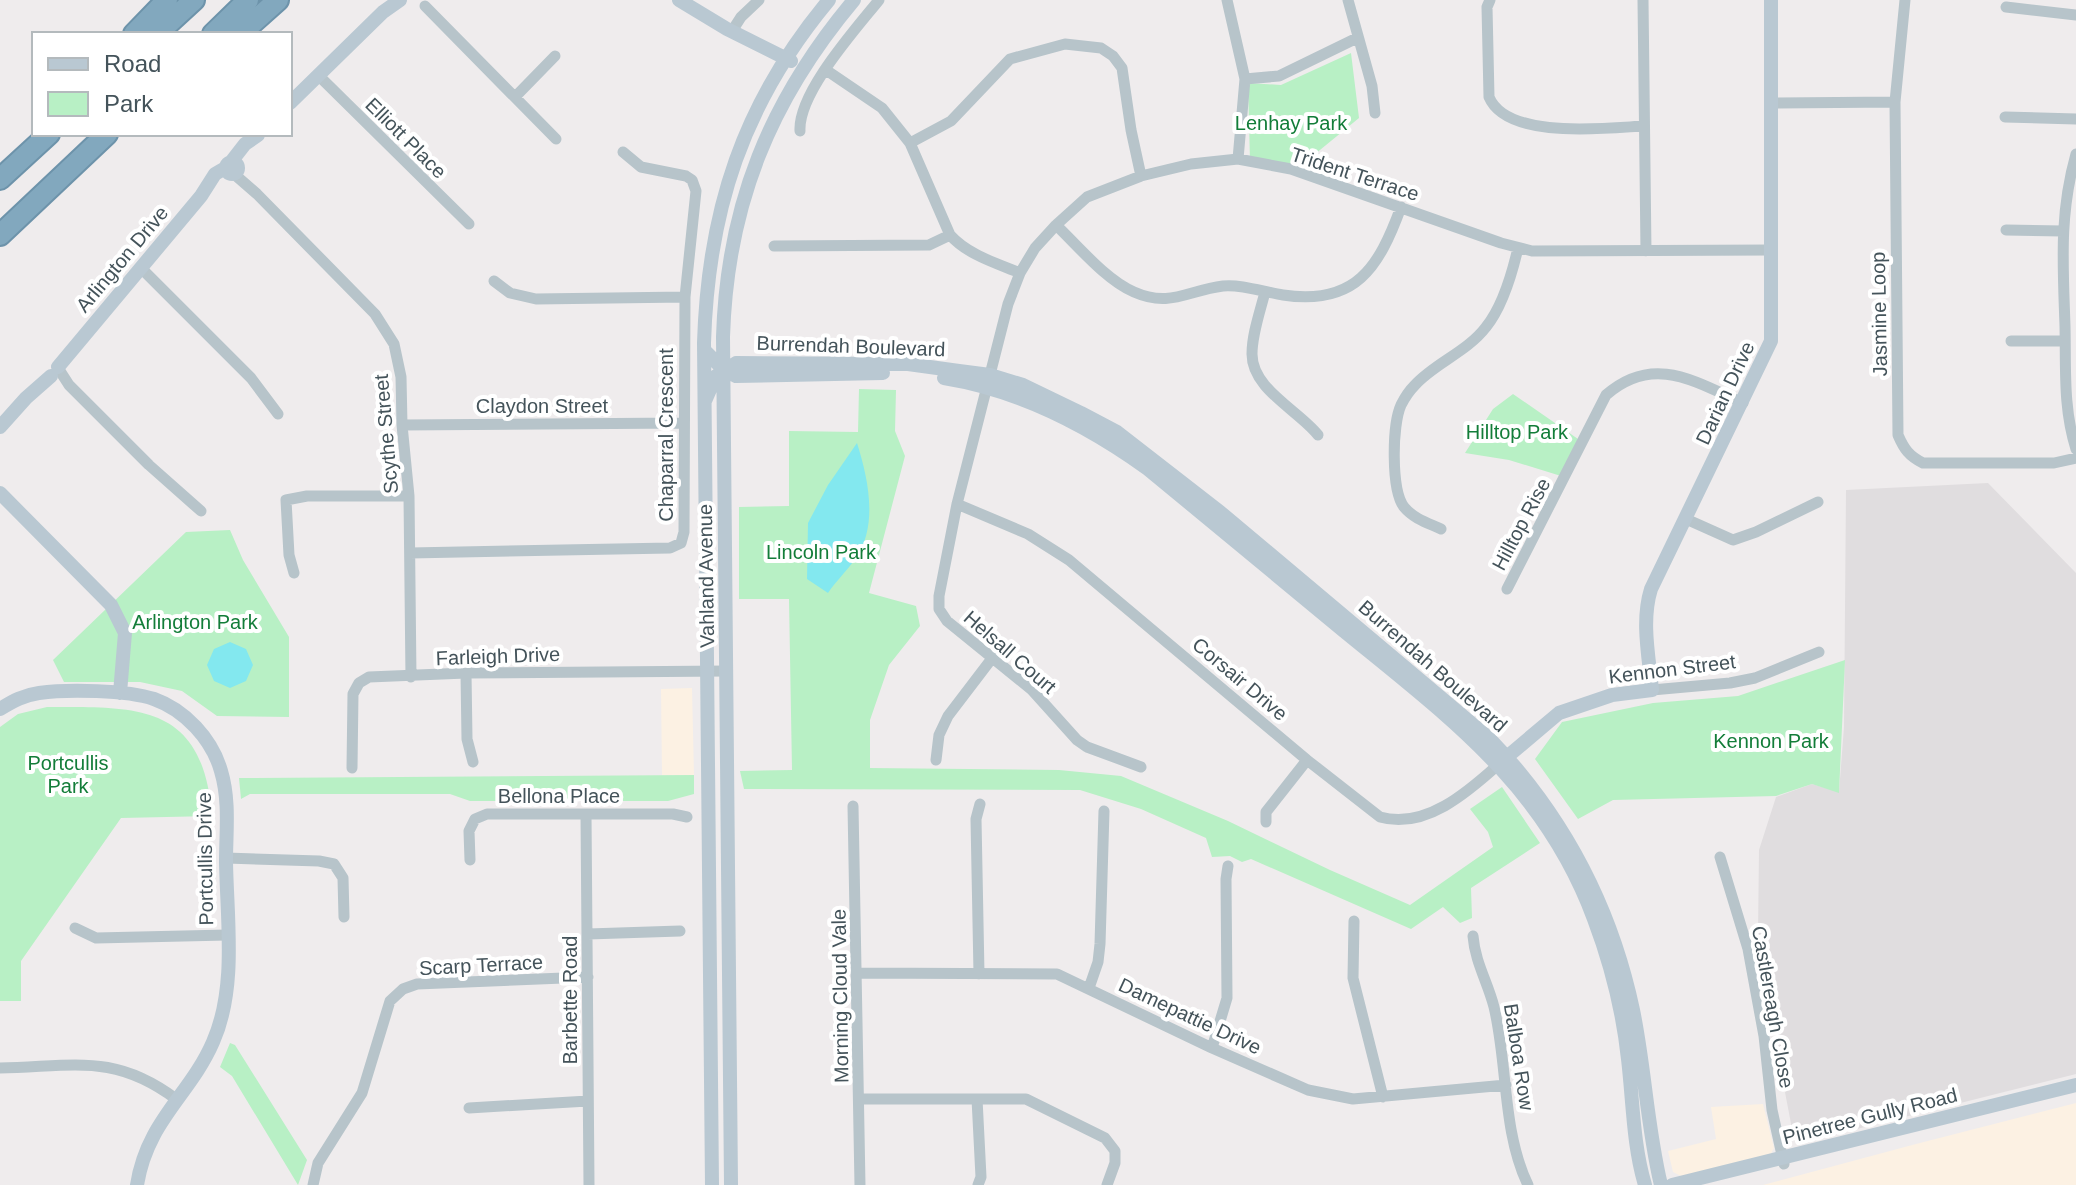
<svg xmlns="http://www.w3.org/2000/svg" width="2076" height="1185" font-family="Helvetica,sans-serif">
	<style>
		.commercial { fill: #fcf1e3 }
		.education { fill: #e0dddf }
		.green { fill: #b8f0c5 }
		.water { fill: #83e8ef }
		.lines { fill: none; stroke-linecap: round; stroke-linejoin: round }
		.highway-casing { stroke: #6d93aa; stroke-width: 24 }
		.street { stroke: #b7c4ca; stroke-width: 11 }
		.secondary { stroke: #b9c8d2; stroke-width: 14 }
		.highway { stroke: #82a8be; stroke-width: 20 }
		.labels { text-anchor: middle; stroke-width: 8; stroke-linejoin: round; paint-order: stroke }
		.park-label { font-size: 20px; fill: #137d39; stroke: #fff }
		.street-label { font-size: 20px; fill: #44535a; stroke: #fff }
	</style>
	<rect width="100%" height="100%" fill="#efeced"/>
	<path class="commercial" d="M 692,688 L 694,775 L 662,775 L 661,689 Z
		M 2076,1103 L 2076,1185 L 1763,1185 L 1916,1144 Z
		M 1763,1104 L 1774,1148 L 1769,1157 L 1683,1177 L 1673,1172 L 1668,1151 L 1716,1139 L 1711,1107 Z"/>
	<path class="education" d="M 1988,483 L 2076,573 L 2076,1074 L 1805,1142 L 1793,1134 L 1784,1087 L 1769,971 L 1758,934 L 1759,850 L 1776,797 L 1812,784 L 1839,792 L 1844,727 L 1846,490 Z"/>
	<path class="green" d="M 1351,53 L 1359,118 L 1298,168 L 1250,161 L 1248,83 L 1281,85 Z
		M 859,389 L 896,390 L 895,431 L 905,456 L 869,593 L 916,606 L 920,626 L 889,665 L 870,720 L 870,768 L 1059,770 L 1121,776 L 1228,821 L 1330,870 L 1410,905 L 1493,847 L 1488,832 L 1470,809 L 1502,787 L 1540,843 L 1471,888 L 1472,918 L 1460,923 L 1443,907 L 1411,929 L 1251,859 L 1242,862 L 1230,856 L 1212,857 L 1206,838 L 1141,809 L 1080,790 L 744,789 L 740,771 L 792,770 L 789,599 L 739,599 L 739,507 L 789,506 L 789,431 L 858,432 Z
		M 1513,394 L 1578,439 L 1561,476 L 1509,460 L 1465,453 L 1493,409 Z
		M 230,530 L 243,560 L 289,637 L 289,717 L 217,716 L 182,691 L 140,682 L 64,682 L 53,660 L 186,532 Z
		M 1845,660 L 1839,793 L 1812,784 L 1776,796 L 1613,800 L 1578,819 L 1535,759 L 1562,722 L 1653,703 L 1738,696 Z
		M 47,707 C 139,707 203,703 212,816 L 121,818 L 21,961 L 21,1001 L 0,1001 L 0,727 L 18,714 Z
		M 694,775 L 694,794 L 668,801 L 470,801 L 450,794 L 250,794 L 241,799 L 239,778 Z
		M 230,1043 L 235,1045 L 307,1160 L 298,1185 L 232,1076 L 220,1067 Z"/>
	<path class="water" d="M 857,443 C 868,478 879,526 855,559 C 847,571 836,581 828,593 L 807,579 L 808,523 L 828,485 Z
		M 230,642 L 246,649 L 253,665 L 246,681 L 230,688 L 214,681 L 207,665 L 214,649 Z"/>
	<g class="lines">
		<defs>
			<path id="highway" d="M 134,34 L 167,0
				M 157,34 L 194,0
				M 213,34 L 248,0
				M 240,34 L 278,0
				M 0,179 L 49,134
				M 0,235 L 107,134"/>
		</defs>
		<use href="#highway" class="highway-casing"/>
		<path class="street" d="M 1227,0 L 1245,79 L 1238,159
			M 1348,0 L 1372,86 L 1375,113
			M 1490,0 L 1487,7 L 1489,97 C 1507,140 1606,128 1644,126
			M 1643,0 L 1646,251
			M 1905,0 L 1895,102 L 1898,435 C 1904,449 1909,456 1923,463 L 2054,463 L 2076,458
			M 425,6 L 556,139
			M 2006,7 L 2076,15
			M 732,31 L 741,17 L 759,0
			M 826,70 L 882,108 L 910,143 L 950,235 C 968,255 996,263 1020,273
			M 319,76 L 469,224
			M 1245,79 L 1279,76 L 1357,38
			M 515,97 L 555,56
			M 1771,103 L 1895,102
			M 2005,117 L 2076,119
			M 800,131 C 798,93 855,30 879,0
			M 910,143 L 951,121 L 1010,59 L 1065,44 L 1101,48 L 1113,56 L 1122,68 L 1131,130 L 1141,176
			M 2076,154 C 2059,214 2063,265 2065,326 C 2066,369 2063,408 2076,449
			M 234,174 L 257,194 L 375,314 L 394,344 L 401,377 L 402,425 L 409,496 L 411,677
			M 1056,225 C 1078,246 1106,280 1134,292 C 1170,308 1188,290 1223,286 C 1241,284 1264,292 1283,295 C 1356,306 1379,267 1401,207
			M 2006,230 L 2063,231
			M 774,246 L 929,245 L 950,235
			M 141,268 L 251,378 L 278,414
			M 494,281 L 510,293 L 536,299 L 685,297
			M 1265,292 C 1260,312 1252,334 1252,354 C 1252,389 1298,410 1318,435
			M 2011,341 L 2065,341
			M 60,371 L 69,385 L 149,465 L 201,511
			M 402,425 L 683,423
			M 957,504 L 1028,534 L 1069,560 L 1307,760 L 1380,817 C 1425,830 1468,792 1499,764
			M 1686,519 L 1733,540 L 1756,532 L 1818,502
			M 1441,529 C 1428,523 1414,519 1404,507 C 1391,490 1392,425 1401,405 C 1404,399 1410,390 1415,385 C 1435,363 1467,352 1486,327 C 1503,306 1512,274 1518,248
			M 410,553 L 670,548 L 681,543 L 684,532 L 685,297 L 696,191 L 692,180 L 686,176 L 641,167 L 623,152
			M 294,573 L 289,555 L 286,500 L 307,496 L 409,496
			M 1507,589 L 1606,395 C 1653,354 1694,381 1743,403
			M 466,673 L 467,739 L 473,762
			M 1652,690 L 1730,683 L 1755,678 L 1819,652
			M 936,760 L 939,735 L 948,716 L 993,657
			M 1141,767 L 1087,747 L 1077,740 L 1032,690 L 947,621 L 939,609 L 939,596 L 957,504 L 1008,304 L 1020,273 L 1035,248 L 1056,225 L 1087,197 L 1141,176 L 1191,164 L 1238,159 L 1291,169 L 1501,243 L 1532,251 L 1772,250
			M 352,768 L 353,694 L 359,683 L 369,677 L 466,673 L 727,671
			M 853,806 L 860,1185
			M 586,814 L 589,1185
			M 1266,822 L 1266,812 L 1307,760
			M 1720,857 L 1748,949 L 1764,1036 L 1772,1110 L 1784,1164
			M 226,858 L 319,861 L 334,864 L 343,878 L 344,917
			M 470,860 L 469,831 L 475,819 L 487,814 L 673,814 L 687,817
			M 1354,921 L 1353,978 L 1383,1097
			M 75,928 L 96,938 L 227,935
			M 588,934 L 680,931
			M 1473,936 C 1475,962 1488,983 1494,1007 C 1508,1065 1502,1131 1528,1185
			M 857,973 L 1057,974 L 1212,1048 L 1308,1090 L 1353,1099 L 1506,1085
			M 979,974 L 976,819 L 980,804
			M 1089,988 L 1098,962 L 1100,944 L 1104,811
			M 1212,1048 L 1227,998 L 1226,879 L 1228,866
			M 0,1068 C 72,1067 113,1052 176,1099
			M 860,1099 L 1026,1099 L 1105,1138 L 1115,1151 L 1115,1163 L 1107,1185
			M 977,1099 L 981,1177 L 978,1185
			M 469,1108 L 588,1101
			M 313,1185 L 318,1163 L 362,1093 L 390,1001 L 403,989 L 417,984 L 588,977"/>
		<path class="secondary" d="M 679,0 L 727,29 L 791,61
			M 290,103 L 383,12 L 400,0
			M 231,162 L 245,144 L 258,135
			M226 168a6 6 0 1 1 12 0a6 6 0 1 1-12 0Z
			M 704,350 L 723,369 L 736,376 L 883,373
			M 58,367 L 201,196 L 215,174 L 227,167
			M 944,378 C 1019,390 1087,425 1148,469 C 1214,523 1279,577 1344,631 C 1449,717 1545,786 1594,919 C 1611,964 1623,1012 1628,1059 C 1633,1101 1633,1145 1645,1185
			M 705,401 L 716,376 L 736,363 L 908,364 L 959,371 L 990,375 L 1023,385 L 1081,413 L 1117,432 L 1220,512 L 1489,738 C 1563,815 1611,906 1633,1010 C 1645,1068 1647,1127 1661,1185
			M 0,427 L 26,398 L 51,376
			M 0,493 L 111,605 L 125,633 L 120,693
			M 0,709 C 13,701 24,695 39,693 C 67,689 127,690 154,699 C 185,710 212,739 221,771 C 230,801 226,832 226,862 C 227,920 237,988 213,1042 C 190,1095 147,1121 137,1185
			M 1502,761 L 1559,713 L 1612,695 L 1652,690 C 1649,657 1641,621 1651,589 L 1771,341 L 1771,0
			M 712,1185 L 704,343 C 708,210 743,103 829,0
			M 731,1185 L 723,337 C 727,205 770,100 854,0
			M 1672,1185 L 2076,1085"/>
		<use href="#highway" class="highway"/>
	</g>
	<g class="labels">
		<g class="park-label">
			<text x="1291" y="130">Lenhay Park</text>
			<text x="1517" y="439">Hilltop Park</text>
			<text x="821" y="559">Lincoln Park</text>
			<text x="195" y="629">Arlington Park</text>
			<text x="1771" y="748">Kennon Park</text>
			<text x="68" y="770">Portcullis<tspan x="68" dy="23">Park</tspan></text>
		</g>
		<g class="street-label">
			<text transform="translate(406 138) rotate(45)" y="7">Elliott Place</text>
			<text transform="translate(1355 174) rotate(18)" y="7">Trident Terrace</text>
			<text transform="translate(122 259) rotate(-50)" y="7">Arlington Drive</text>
			<text transform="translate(1879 314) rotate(-91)" y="7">Jasmine Loop</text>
			<text transform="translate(851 346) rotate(2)" y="7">Burrendah Boulevard</text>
			<text transform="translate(1725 393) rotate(-65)" y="7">Darian Drive</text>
			<text x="542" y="413">Claydon Street</text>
			<text transform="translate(386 434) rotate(-95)" y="7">Scythe Street</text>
			<text transform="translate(666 435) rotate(-90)" y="7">Chaparral Crescent</text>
			<text transform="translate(1521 524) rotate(-62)" y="7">Hilltop Rise</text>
			<text transform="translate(706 576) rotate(-91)" y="7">Vahland Avenue</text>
			<text transform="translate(1010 652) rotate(41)" y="7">Helsall Court</text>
			<text transform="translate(498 656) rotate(-2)" y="7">Farleigh Drive</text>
			<text transform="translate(1433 666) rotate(41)" y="7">Burrendah Boulevard</text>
			<text transform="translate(1672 669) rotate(-7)" y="7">Kennon Street</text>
			<text transform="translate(1240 679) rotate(40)" y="7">Corsair Drive</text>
			<text x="559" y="803">Bellona Place</text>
			<text transform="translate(205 859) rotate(-91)" y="7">Portcullis Drive</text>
			<text transform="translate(481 965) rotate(-3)" y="7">Scarp Terrace</text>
			<text transform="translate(840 996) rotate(-91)" y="7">Morning Cloud Vale</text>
			<text transform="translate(570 1000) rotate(-90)" y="7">Barbette Road</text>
			<text transform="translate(1773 1007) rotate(80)" y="7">Castlereagh Close</text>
			<text transform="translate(1190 1016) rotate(25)" y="7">Damepattie Drive</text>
			<text transform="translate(1519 1057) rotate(81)" y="7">Balboa Row</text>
			<text transform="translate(1870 1116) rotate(-14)" y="7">Pinetree Gully Road</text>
		</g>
	</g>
	<rect x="32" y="32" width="260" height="104" fill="#ffffff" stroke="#b4babd" stroke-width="2"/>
	<rect x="48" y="58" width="40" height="12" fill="#b9c8d2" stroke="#b4babd" stroke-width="2"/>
	<text x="104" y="72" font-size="24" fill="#44535a">Road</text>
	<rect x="48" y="92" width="40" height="24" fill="#b8f0c5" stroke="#b4babd" stroke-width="2"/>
	<text x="104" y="112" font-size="24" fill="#44535a">Park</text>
</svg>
